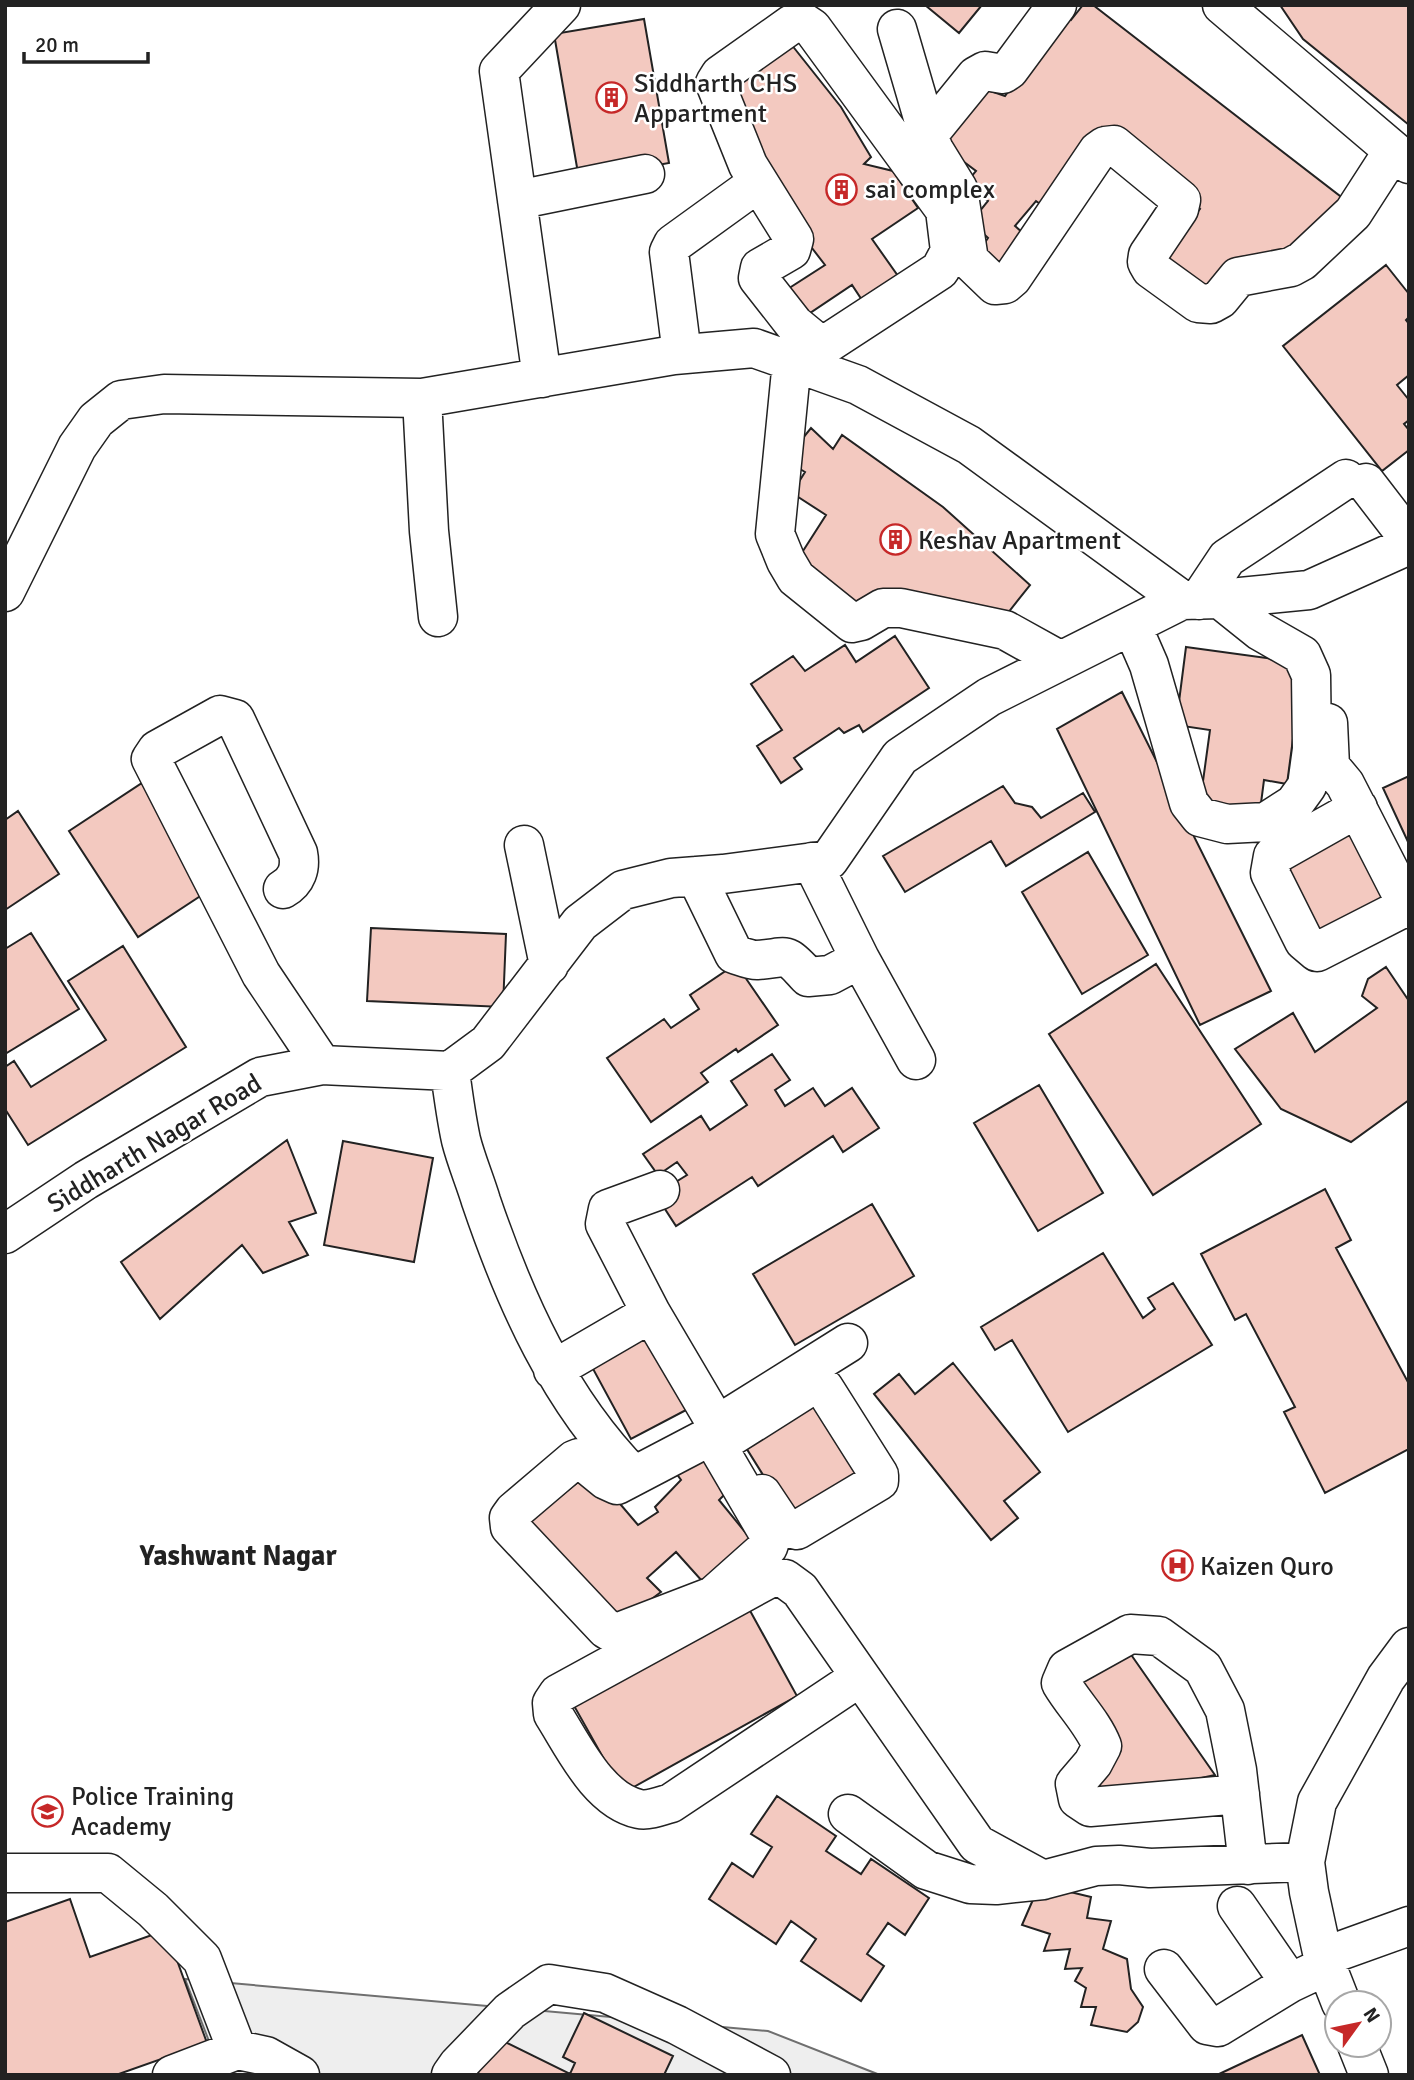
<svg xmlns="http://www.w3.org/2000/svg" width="1414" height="2080" font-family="Signika,sans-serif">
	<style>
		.green { fill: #eee; stroke: #6f6f6f; stroke-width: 2 }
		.building { fill: #f3c9c0; stroke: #222; stroke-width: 2 }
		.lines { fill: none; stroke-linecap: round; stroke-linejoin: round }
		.minor-casing { stroke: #222; stroke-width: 41 }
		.minor { stroke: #fff; stroke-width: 38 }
		.labels { text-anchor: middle; stroke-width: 5; stroke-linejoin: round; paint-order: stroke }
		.poi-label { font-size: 26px; fill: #222; stroke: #fff; text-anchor: start }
		.street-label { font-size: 26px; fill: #222; stroke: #fff }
		.neighbourhood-label { font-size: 28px; font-weight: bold; fill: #222; stroke: #fff }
	</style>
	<rect width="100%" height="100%" fill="#fff"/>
	<path class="green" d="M 185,1979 L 768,2031 L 880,2075 L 222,2075 Z"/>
	<path class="building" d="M 925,5 L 982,5 L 959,33 Z
		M 1083,5 L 1093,5 L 1349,203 L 1301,259 L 1218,291 L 1158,262 L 1200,209 L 1102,127 L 1046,208 L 1036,201 L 1015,226 L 1032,241 L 1006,267 L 997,261 L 974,259 L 988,238 L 971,222 L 988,201 L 966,183 L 976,171 L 940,144 L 979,87 L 1005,96 L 1064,15 L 1071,20 Z
		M 1280,5 L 1409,5 L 1409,125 L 1303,39 Z
		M 644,19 L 669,163 L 579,179 L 554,34 Z
		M 787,39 L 841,107 L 871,157 L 864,164 L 893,171 L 918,208 L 872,239 L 898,276 L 862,300 L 852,285 L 798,321 L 780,294 L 825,265 L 802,235 L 757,161 L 731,79 Z
		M 1386,265 L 1409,294 L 1409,317 L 1406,320 L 1409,324 L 1409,375 L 1397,385 L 1409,400 L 1409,420 L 1404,424 L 1409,430 L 1409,450 L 1382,471 L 1283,346 Z
		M 811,428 L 833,449 L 842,435 L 943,507 L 1030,585 L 1000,623 L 854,617 L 794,565 L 826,515 L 792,493 L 805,472 L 785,460 Z
		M 895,636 L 929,688 L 863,732 L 859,725 L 844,733 L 839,728 L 794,758 L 802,769 L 781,783 L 757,746 L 782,730 L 751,684 L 793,656 L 805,671 L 845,645 L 856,662 Z
		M 1186,647 L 1303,663 L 1287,784 L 1264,780 L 1260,811 L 1200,803 L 1210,730 L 1176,725 Z
		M 1122,692 L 1271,991 L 1200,1025 L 1057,729 Z
		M 1409,776 L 1409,844 L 1383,788 Z
		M 142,783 L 211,889 L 138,937 L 69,831 Z
		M 1003,786 L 1015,803 L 1032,807 L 1041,818 L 1083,793 L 1095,812 L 1006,866 L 991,841 L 905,892 L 883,856 Z
		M 18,811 L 59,874 L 5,910 L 5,820 Z
		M 1361,826 L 1398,905 L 1314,945 L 1279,870 Z
		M 1088,852 L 1148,955 L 1082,994 L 1022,892 Z
		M 371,928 L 506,934 L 503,1007 L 367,1001 Z
		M 31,933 L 79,1009 L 5,1054 L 5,949 Z
		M 123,946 L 186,1047 L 28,1145 L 5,1109 L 5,1067 L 14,1061 L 31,1087 L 106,1040 L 68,981 Z
		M 736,964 L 778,1025 L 738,1052 L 736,1049 L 701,1073 L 708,1082 L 651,1122 L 607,1058 L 664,1019 L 671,1028 L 699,1009 L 690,995 Z
		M 1156,964 L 1261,1124 L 1153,1195 L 1049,1034 Z
		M 1386,967 L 1409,1001 L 1409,1100 L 1351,1142 L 1281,1109 L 1235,1049 L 1293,1013 L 1315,1052 L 1377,1008 L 1362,996 L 1368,979 Z
		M 772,1054 L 790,1080 L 775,1090 L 785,1106 L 813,1088 L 825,1106 L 852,1088 L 879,1128 L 843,1152 L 833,1136 L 758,1186 L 752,1177 L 676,1226 L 663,1206 L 666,1188 L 687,1175 L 677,1162 L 658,1175 L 643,1154 L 701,1116 L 710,1130 L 747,1105 L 731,1081 Z
		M 1039,1085 L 1103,1193 L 1038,1231 L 974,1123 Z
		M 287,1140 L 316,1213 L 289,1222 L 308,1255 L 263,1273 L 242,1245 L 160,1319 L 121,1262 Z
		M 343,1141 L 433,1158 L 414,1262 L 324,1245 Z
		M 1325,1189 L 1351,1240 L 1336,1248 L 1409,1384 L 1409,1449 L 1325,1493 L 1284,1412 L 1295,1407 L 1246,1314 L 1235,1320 L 1201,1254 Z
		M 872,1204 L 914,1276 L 795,1345 L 753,1274 Z
		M 1103,1253 L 1143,1318 L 1155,1309 L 1148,1298 L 1173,1283 L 1212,1345 L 1068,1432 L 1012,1340 L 995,1350 L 981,1327 Z
		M 649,1336 L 688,1409 L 631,1439 L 592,1367 Z
		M 953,1363 L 1040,1472 L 1004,1501 L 1018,1518 L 991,1540 L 874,1394 L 899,1374 L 915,1394 Z
		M 814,1392 L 868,1477 L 793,1523 L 740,1438 Z
		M 700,1446 L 729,1490 L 719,1500 L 754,1543 L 711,1591 L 676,1552 L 647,1578 L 661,1592 L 614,1627 L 520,1522 L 552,1503 L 592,1471 L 638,1525 L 658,1512 L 655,1507 L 681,1480 L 671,1466 Z
		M 748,1607 L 797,1696 L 623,1793 L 573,1704 Z
		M 1125,1646 L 1215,1775 L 1100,1800 L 1079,1682 Z
		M 777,1796 L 836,1836 L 826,1851 L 861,1874 L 871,1859 L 929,1898 L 905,1935 L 888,1923 L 867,1954 L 884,1966 L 861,2001 L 801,1961 L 816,1939 L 791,1921 L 776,1944 L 709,1899 L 732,1863 L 753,1877 L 772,1847 L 751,1834 Z
		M 1062,1890 L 1091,1897 L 1087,1918 L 1111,1921 L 1103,1949 L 1127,1959 L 1131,1989 L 1143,2007 L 1138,2022 L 1127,2032 L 1091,2025 L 1096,2007 L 1081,2007 L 1086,1988 L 1075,1981 L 1082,1968 L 1065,1969 L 1070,1949 L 1044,1951 L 1050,1934 L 1022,1925 L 1035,1895 Z
		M 70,1899 L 90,1957 L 166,1930 L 207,2043 L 116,2075 L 5,2075 L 5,1922 Z
		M 584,2013 L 673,2056 L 664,2075 L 477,2075 L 495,2037 L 570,2074 L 575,2063 L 563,2057 Z
		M 1302,2035 L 1320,2075 L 1217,2075 Z"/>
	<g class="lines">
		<defs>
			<path id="minor" d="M 1222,5 L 1409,164
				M 897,29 L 928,135 L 934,150 L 958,189 L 969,260 L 995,285 L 1005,284 L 1012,278 L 1098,151 L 1105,146 L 1114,145 L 1181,200 L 1179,209 L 1148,255 L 1147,262 L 1151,269 L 1198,303 L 1211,304 L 1220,299 L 1238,277 L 1291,267 L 1302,261 L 1353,213 L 1393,151
				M 928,135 L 976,76 L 985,71 L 1003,74 L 1009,70 L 1057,5
				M 517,200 L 645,174
				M 682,354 L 669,252 L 673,244 L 745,192
				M 792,361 L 775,534 L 786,561 L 796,578 L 852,623 L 861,621 L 883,608 L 901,608 L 1005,630 L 1061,661
				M 807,366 L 822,347 L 940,270 L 950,251 L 945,210 L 812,28 L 803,22 L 792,24 L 720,75 L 715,83 L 748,165 L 794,239 L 791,250 L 760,268 L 758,278 L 794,324 L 822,347
				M 542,378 L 499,71 L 561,5
				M 1366,483 L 1409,539
				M 5,592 L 77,447 L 96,420 L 121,400 L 164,394 L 422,398
				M 1199,600 L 1227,558 L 1346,479
				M 438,617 L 429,531 L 422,398 L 674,355 L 754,348 L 858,385 L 969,445 L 1182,600 L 1220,599 L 1309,590 L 1409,545
				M 1132,626 L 1149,665 L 1189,803 L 1200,817 L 1227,824 L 1266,822 L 1294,804 L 1307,786 L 1312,749 L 1311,675 L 1302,655 L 1260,631 L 1220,599
				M 1328,723 L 1330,766 L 1345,784 L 1409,909
				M 1358,808 L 1273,856 L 1270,873 L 1304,941 L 1317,952 L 1407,906
				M 524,845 L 549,965
				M 812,862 L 860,959 L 916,1060
				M 696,876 L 734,954 C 741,956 749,960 757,960 C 789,958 784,950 808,977 L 830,975 L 860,959
				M 283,889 C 297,881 301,868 298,853 L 235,719 L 220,715 L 157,750 L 151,759 L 261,974 L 322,1065
				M 450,1071 C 453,1094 456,1117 461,1140 C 466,1160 475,1181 481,1201 C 515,1301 559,1400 634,1476
				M 5,1234 L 86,1180 L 260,1077 L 322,1065 L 450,1071 L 488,1043 L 580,923 L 623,890 L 671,878 L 723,874 L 829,860 L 900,757 L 989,697 L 1182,600
				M 651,1313 L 605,1224 L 608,1209 L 660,1190
				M 553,1370 L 651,1313 L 717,1425 L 848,1343
				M 727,1439 L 811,1386 L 824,1388 L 879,1475 L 879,1481 L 797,1530 L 784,1527 L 762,1494
				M 709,1440 L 716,1444 L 771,1538 L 768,1547 L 713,1596 L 614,1634 L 606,1629 L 510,1527 L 509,1518 L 514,1511 L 574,1460 L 579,1458 L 606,1480 L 617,1485 L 701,1441 Z
				M 860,1677 L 671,1803 C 661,1806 648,1811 639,1809 C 598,1800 574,1747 553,1714 L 552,1703 L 558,1694 L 772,1577 L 785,1579 L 800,1590 L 977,1844 L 1043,1880
				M 1240,1794 L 1090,1807 L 1078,1799 L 1075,1784 L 1093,1763 L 1102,1746 C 1093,1723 1074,1705 1061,1683 L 1067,1669 L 1130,1634 L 1159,1636 L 1203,1668 L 1225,1710 L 1237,1770 L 1248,1865
				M 848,1814 L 926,1870 L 970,1884 L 996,1885 L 1043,1880 L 1096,1866 L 1119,1865 L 1150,1868 L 1305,1862
				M 5,1873 L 108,1873 L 153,1910 L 202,1959 L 237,2050
				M 1237,1906 L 1290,1983
				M 1323,1957 L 1409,1926
				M 1164,1969 L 1207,2025 L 1218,2027 L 1290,1983 L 1326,1966
				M 1341,2003 L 1323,1957 L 1309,1892 L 1305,1862 L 1317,1802 L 1386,1678 L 1409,1647
				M 1357,2045 L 1369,2075
				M 172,2075 L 237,2050 L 266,2056 L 300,2075
				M 451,2075 L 458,2065 L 510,2011 L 549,1984 L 605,1993 L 677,2025 L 771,2075"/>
		</defs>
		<use href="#minor" class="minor-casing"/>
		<use href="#minor" class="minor"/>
	</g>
	<defs>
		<symbol id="building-ring" viewBox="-11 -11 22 22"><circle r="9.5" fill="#fff" stroke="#c62828" stroke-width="1.5"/><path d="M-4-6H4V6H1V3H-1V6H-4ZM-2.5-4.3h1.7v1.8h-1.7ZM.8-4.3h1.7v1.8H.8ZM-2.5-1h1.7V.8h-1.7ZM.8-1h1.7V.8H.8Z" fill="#c62828"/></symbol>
		<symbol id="hospital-ring" viewBox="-11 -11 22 22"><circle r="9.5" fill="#fff" stroke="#c62828" stroke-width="1.5"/><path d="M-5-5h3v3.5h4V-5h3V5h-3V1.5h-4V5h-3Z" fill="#c62828"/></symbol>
		<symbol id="university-ring" viewBox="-11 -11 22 22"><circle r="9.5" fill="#fff" stroke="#c62828" stroke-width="1.5"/><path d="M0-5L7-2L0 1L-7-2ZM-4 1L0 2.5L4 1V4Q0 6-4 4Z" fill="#c62828"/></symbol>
	</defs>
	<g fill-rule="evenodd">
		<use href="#building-ring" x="594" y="80" width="35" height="35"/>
		<use href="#building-ring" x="824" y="172" width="35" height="35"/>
		<use href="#building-ring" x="878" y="522" width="35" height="35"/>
		<use href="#hospital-ring" x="1160" y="1548" width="35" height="35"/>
		<use href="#university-ring" x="30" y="1794" width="35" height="35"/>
	</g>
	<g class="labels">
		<g class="poi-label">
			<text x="634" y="92">Siddharth CHS<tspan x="634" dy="30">Appartment</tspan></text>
			<text x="865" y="198">sai complex</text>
			<text x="918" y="549">Keshav Apartment</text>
			<text x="1200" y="1575">Kaizen Quro</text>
			<text x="71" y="1805">Police Training<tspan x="71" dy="30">Academy</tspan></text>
		</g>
		<g class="street-label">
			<text transform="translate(154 1143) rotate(-31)" y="9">Siddharth Nagar Road</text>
		</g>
		<g class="neighbourhood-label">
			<text x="238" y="1565">Yashwant Nagar</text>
		</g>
	</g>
	<rect width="1414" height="2080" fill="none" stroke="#222222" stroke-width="14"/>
	<g transform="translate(1358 2024) rotate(57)"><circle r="33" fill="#ffffff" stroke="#a7a7a7" stroke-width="2"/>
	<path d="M0-5L12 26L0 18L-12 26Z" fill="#c62828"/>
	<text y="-10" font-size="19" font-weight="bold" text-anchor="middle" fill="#222222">N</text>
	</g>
	<path d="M24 52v10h124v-10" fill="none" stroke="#222222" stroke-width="3.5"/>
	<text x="35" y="52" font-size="21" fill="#222222" stroke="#ffffff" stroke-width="5" paint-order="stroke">20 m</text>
</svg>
